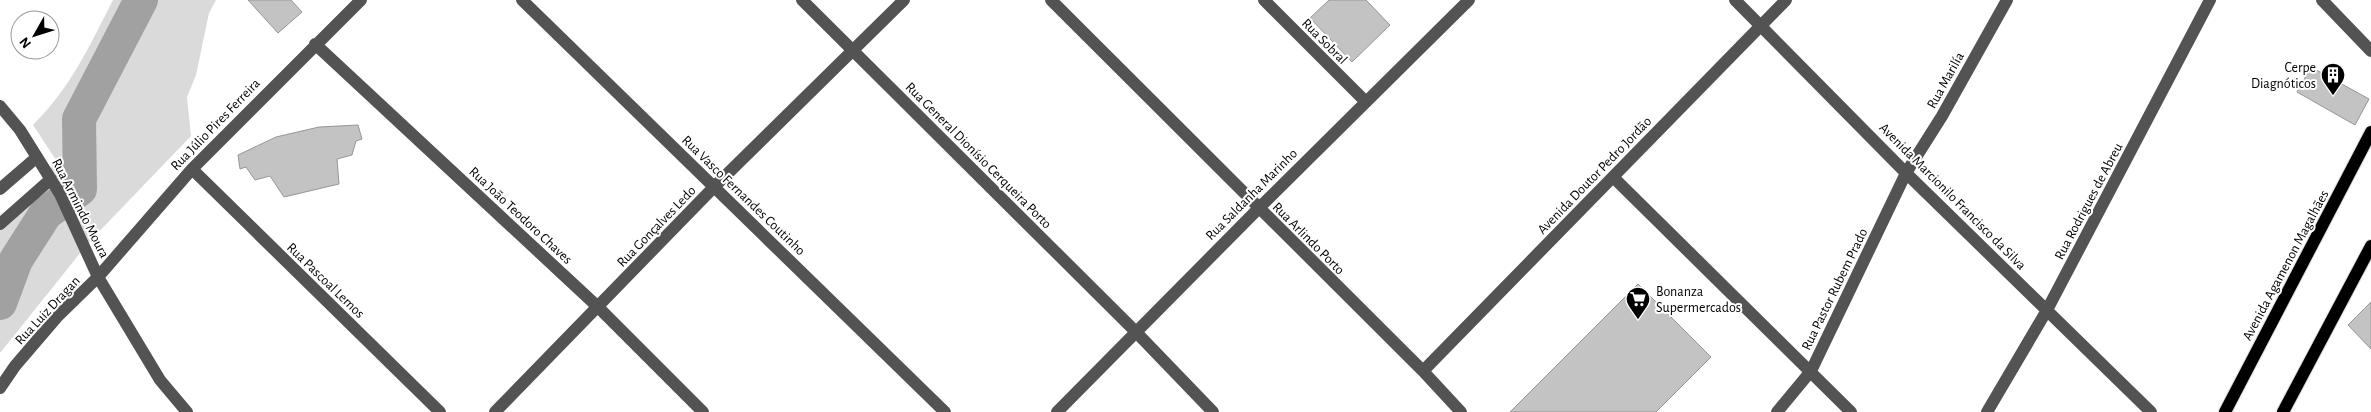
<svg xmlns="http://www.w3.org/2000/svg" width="2371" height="412" font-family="'Alegreya Sans',sans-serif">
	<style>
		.green { fill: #dadada }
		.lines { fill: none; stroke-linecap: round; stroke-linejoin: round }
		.river { stroke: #a1a1a1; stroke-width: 34 }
		.building { fill: #c3c3c3; stroke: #979797 }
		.major-casing { stroke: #dbdbdb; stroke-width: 14 }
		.minor { stroke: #535353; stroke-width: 12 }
		.major { stroke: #000; stroke-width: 12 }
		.labels { text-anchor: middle; stroke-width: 4; stroke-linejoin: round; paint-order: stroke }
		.street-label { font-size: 14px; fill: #000; stroke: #fff }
		.poi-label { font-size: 14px; fill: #000; stroke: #fff; text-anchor: end }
	</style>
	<rect width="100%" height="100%" fill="#fff"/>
	<path class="green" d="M 113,0 L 216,0 L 209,13 L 196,75 L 187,97 L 191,136 L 89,242 L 0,353 L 0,218 L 39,188 L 56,160 L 33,125 C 71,87 89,47 113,0 Z"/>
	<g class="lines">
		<path class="river" d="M 0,303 L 16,260 L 46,213 L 80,189 L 79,119 L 141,0"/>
	</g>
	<path class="building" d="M 248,0 L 291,0 L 302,12 L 278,33 Z
		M 1329,0 L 1366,0 L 1390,25 L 1352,62 L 1310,18 Z
		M 2311,67 L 2369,99 L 2355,125 L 2297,92 Z
		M 358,125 L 362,139 L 356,141 L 352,155 L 337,159 L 339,184 L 284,197 L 270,176 L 255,180 L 246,167 L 240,169 L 238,155 L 276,137 L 319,127 Z
		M 1638,284 L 1711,357 L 1656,412 L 1510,412 Z
		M 2371,302 L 2371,349 L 2348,325 Z"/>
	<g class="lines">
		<defs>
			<path id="major" d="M 2225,412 L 2371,132
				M 2283,412 L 2371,246"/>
		</defs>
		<use href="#major" class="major-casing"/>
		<path class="minor" d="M 522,0 L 945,412
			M 802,0 L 1135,331 L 1213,412
			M 1051,0 L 1423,371 L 1461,412
			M 1264,0 L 1366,102
			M 1735,0 L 1906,173 L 2151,412
			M 2322,0 L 2371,51
			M 315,44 L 598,307 L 703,412
			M 0,106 L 20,130 L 60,194 L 98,277 L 160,380 L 187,412
			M 192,169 L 440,412
			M 1613,177 L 1851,412
			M 0,189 L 37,157
			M 0,224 L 51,179
			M 1423,371 L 1786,0
			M 0,388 L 15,366 L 57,317 L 98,277 L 192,169 L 361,0
			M 495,412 L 714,187 L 904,0
			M 1057,412 L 1258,209 L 1469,0
			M 1777,412 L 1811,371 L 1906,173 L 1942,116 L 2007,0
			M 1987,412 L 2047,310 L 2210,0"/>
		<use href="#major" class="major"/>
	</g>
	<defs>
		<symbol id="building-pin" viewBox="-11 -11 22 30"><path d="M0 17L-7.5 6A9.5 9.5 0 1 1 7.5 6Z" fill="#000" stroke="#fff"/><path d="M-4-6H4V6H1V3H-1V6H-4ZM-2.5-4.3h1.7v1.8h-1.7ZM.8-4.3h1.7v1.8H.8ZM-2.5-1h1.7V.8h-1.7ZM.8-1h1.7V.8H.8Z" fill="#fff"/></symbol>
		<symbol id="supermarket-pin" viewBox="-11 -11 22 30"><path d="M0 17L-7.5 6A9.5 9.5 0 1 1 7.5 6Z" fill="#000" stroke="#fff"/><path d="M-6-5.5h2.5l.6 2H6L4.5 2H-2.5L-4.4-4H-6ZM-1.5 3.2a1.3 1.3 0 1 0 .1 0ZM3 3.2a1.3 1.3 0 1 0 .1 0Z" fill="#fff"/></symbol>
	</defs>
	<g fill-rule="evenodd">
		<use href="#building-pin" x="2319" y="61" width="28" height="38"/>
		<use href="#supermarket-pin" x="1624" y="285" width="28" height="38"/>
	</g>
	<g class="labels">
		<g class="street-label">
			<text transform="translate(1325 41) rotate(45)" y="5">Rua Sobral</text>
			<text transform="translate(1945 80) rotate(-61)" y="5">Rua Marilía</text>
			<text transform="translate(215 124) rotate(-46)" y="5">Rua Júlio Pires Ferreira</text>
			<text transform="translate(979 155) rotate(45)" y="5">Rua General Dionísio Cerqueira Porto</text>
			<text transform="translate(1594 175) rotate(-46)" y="5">Avenida Doutor Pedro Jordão</text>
			<text transform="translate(1251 194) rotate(-45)" y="5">Rua Saldanha Marinho</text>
			<text transform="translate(744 195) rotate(44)" y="5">Rua Vasco Fernandes Coutinho</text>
			<text transform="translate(1953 196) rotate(45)" y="5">Avenida Marcionilo Francisco da Silva</text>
			<text transform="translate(2088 201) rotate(-62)" y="5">Rua Rodrigues de Abreu</text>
			<text transform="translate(81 208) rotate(63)" y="5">Rua Armindo Moura</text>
			<text transform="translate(521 215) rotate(43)" y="5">Rua João Teodoro Chaves</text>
			<text transform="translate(656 226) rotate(-46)" y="5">Rua Gonçalves Ledo</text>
			<text transform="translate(1309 238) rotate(45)" y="5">Rua Arlindo Porto</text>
			<text transform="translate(2285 265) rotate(-62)" y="5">Avenida Agamenon Magalhães</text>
			<text transform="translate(326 280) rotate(44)" y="5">Rua Pascoal Lemos</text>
			<text transform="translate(1834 289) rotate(-64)" y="5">Rua Pastor Rubem Prado</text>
			<text transform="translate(47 310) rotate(-47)" y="5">Rua Luiz Dragan</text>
		</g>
		<g class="poi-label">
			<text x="2316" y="72">Cerpe<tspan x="2316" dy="16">Diagnóticos</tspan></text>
			<text x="1656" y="296" text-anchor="start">Bonanza<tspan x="1656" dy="16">Supermercados</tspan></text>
		</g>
	</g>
	<g transform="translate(35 35) rotate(231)"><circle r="24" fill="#ffffff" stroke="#999999"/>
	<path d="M0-4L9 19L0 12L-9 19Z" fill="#000000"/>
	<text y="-8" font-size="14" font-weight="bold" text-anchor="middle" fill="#000000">N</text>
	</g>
</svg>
